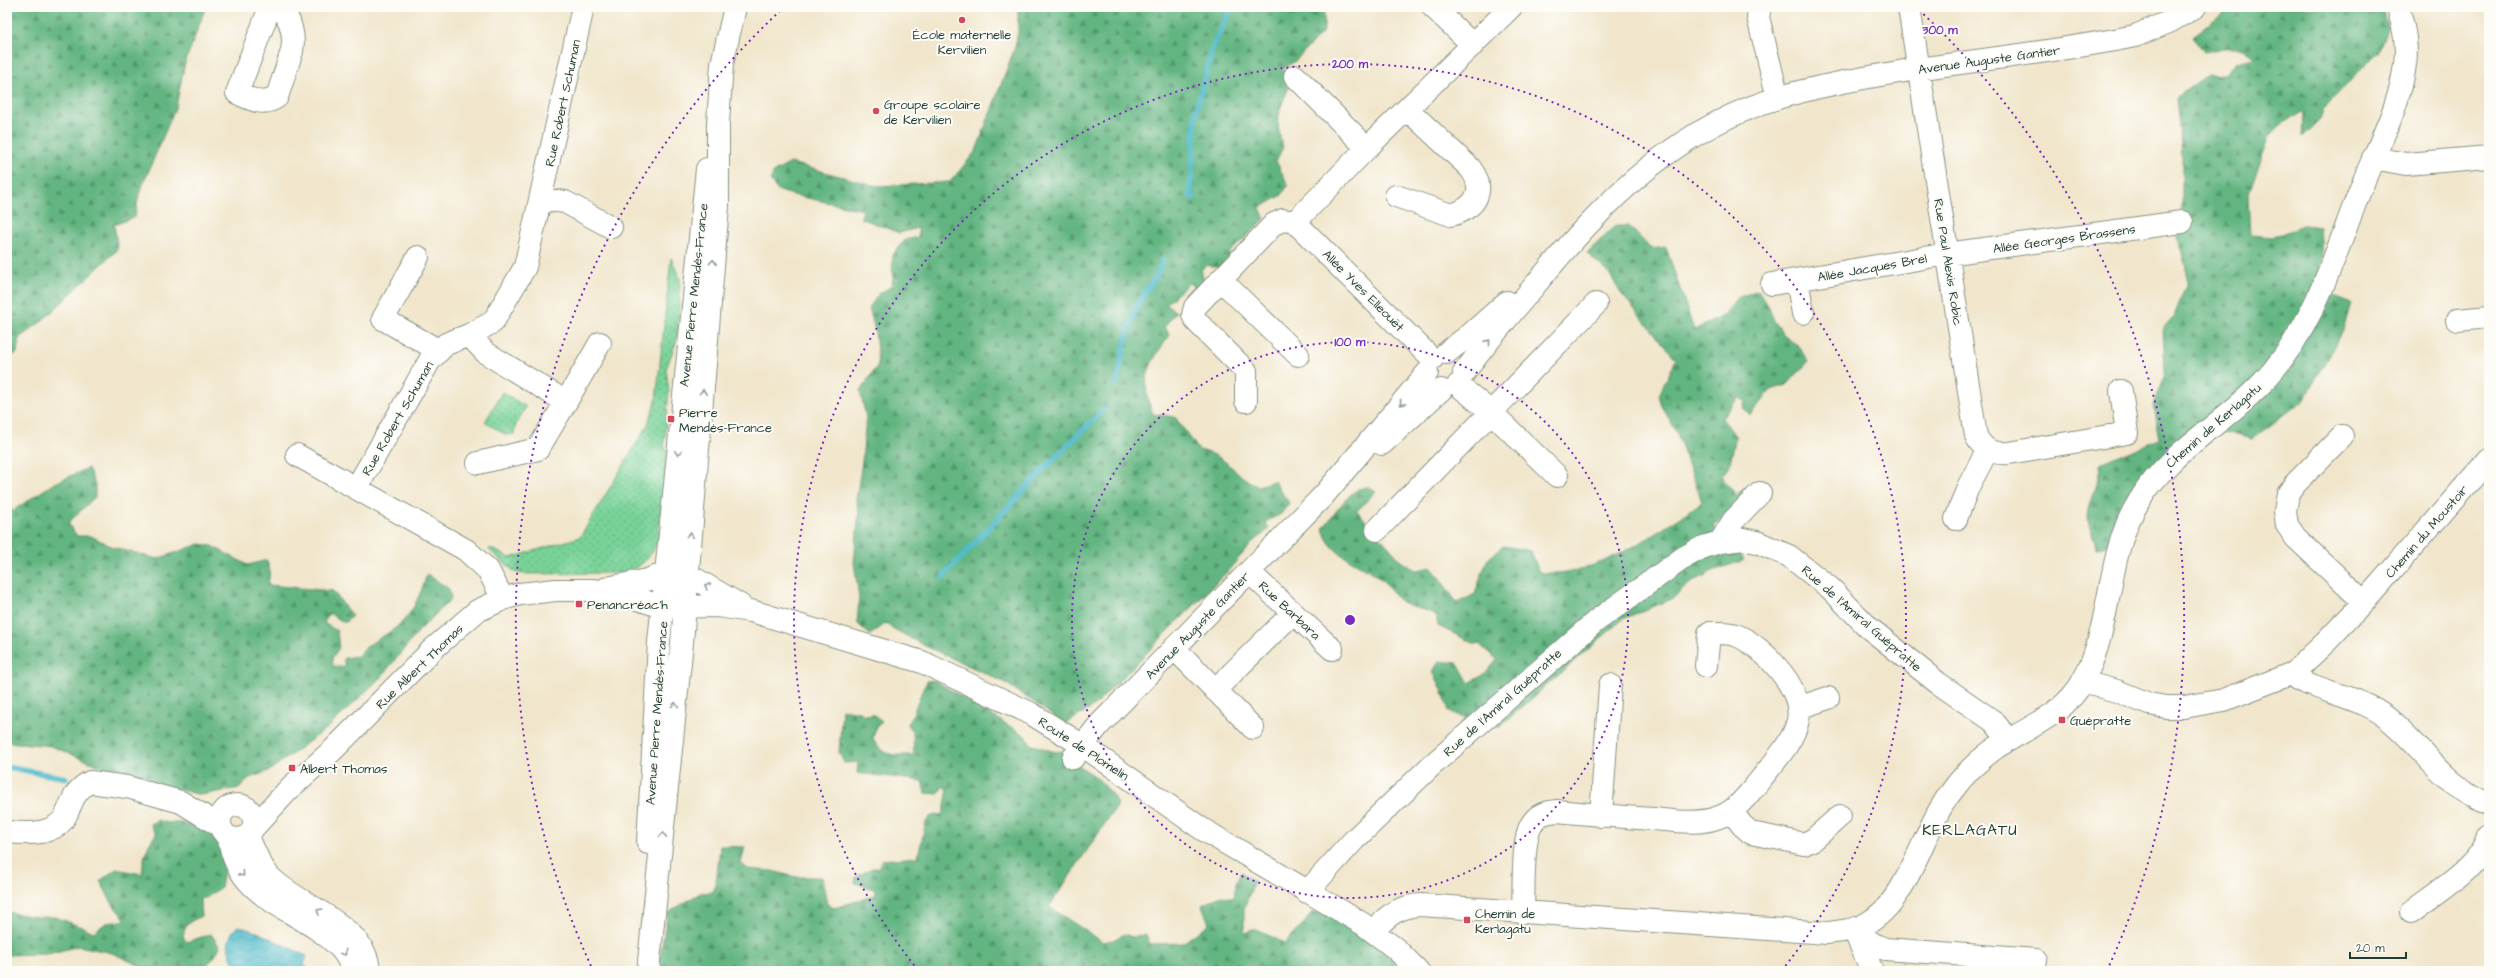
<svg xmlns="http://www.w3.org/2000/svg" width="2496" height="978" font-family="'Architects Daughter',sans-serif">
	<style>
		.grass { fill: url(#grass-dots); stroke: #4c8866 }
		.forest { fill: url(#forest-firs); stroke: #40795a }
		.water { fill: url(#water-waves); stroke: #387c80 }
		.lines { fill: none; stroke-linecap: round; stroke-linejoin: round }
		.stream { stroke: #50bbcc; stroke-width: 5.5 }
		.minor-casing { stroke: #889280; stroke-width: 24 }
		.minor { stroke: #fff; stroke-width: 22 }
		.oneway { stroke: #8f9e9a }
		.ring { fill: none; stroke: #7b2cbf; stroke-width: 2; stroke-dasharray: 2 4 }
		.poi-dot { fill: #d1495b; stroke: #fdfcf7; stroke-width: 1.5 }
		.labels { text-anchor: middle; stroke-width: 4; stroke-linejoin: round; paint-order: stroke }
		.poi-label { font-size: 13px; fill: #1f3d34; stroke: #fdfcf7; text-anchor: start }
		.street-label { font-size: 13px; fill: #1f3d34; stroke: #fdfcf7 }
		.quarter-label { font-size: 15px; letter-spacing: 1px; fill: #1f3d34; stroke: #fdfcf7 }
		.centre { fill: #7b2cbf; stroke: #fdfcf7; stroke-width: 2 }
		.ring-label { font-size: 12px; text-anchor: middle; font-weight: bold; fill: #7b2cbf; stroke: #fdfcf7; stroke-width: 4; stroke-linejoin: round; paint-order: stroke }
	</style>
	<defs>
		<pattern id="grass-dots" width="8" height="8" patternUnits="userSpaceOnUse"><rect width="8" height="8" fill="#79d399"/><path d="M2 2h.1M6 6h.1" fill="none" stroke="#63ac7e" stroke-width="1.8" stroke-linecap="round"/></pattern>
		<pattern id="forest-firs" width="22" height="20" patternUnits="userSpaceOnUse"><rect width="22" height="20" fill="#62b581"/><path d="M5 1l3.5 6h-7zM16 11l3.5 6h-7z" fill="#50946a"/></pattern>
		<pattern id="water-waves" width="16" height="10" patternUnits="userSpaceOnUse"><rect width="16" height="10" fill="#50bbcc"/><path d="M0 5q4-4 8 0t8 0" fill="none" stroke="#4299a6"/></pattern>
	</defs>
	<rect width="100%" height="100%" fill="#fdfcf7"/>
	<filter id="ink" filterUnits="userSpaceOnUse"><feTurbulence type="fractalNoise" baseFrequency=".025" numOctaves="2"/><feDisplacementMap in="SourceGraphic" scale="8" xChannelSelector="R" yChannelSelector="G"/><feConvolveMatrix kernelMatrix="1 2 1 2 8 2 1 2 1" color-interpolation-filters="sRGB"/></filter>
	<filter id="wash" filterUnits="userSpaceOnUse"><feTurbulence type="fractalNoise" baseFrequency=".012" numOctaves="4" result="noise"/><feDisplacementMap in="SourceGraphic" scale="16" xChannelSelector="R" yChannelSelector="G"/><feGaussianBlur stdDeviation="0.9" result="paint"/><feColorMatrix in="noise" values="0 0 0 0 0 0 0 0 0 0 0 0 0 0 0 0 0 1.4 0 .05"/><feComposite in="paint" operator="in"/></filter>
	<g filter="url(#wash)">
		<rect width="100%" height="100%" fill="#f1e6cc"/>
		<path class="grass" d="M 671,258 L 680,279 L 679,312 L 677,340 L 666,369 L 669,391 L 664,446 L 667,450 L 658,542 L 648,558 L 638,567 L 619,573 L 523,574 L 515,572 L 489,550 L 490,548 L 510,558 L 580,537 L 647,426 L 656,401 Z
			M 502,392 L 526,407 L 516,424 L 514,434 L 506,435 L 485,422 Z"/>
		<path class="forest" d="M 7,7 L 206,7 L 185,63 L 176,106 L 139,194 L 135,217 L 114,225 L 118,249 L 42,321 L 19,338 L 17,353 L 7,359 Z
			M 1018,7 L 1324,7 L 1324,31 L 1295,61 L 1283,69 L 1290,85 C 1279,110 1274,120 1283,147 L 1276,161 L 1288,185 L 1282,195 L 1260,208 L 1265,219 L 1229,253 L 1233,257 L 1221,268 L 1206,265 L 1201,270 L 1205,284 L 1199,291 L 1189,283 L 1166,304 L 1176,312 L 1164,327 L 1170,335 C 1150,362 1138,380 1153,414 L 1175,417 L 1199,450 C 1229,456 1233,475 1258,486 L 1274,481 L 1289,503 L 1281,514 L 1265,522 L 1269,529 L 1251,544 L 1226,573 L 1093,707 L 1065,724 L 1004,682 L 923,645 L 885,624 L 870,635 L 857,623 L 859,599 L 854,562 L 859,512 L 856,499 L 862,462 L 866,417 L 860,391 L 878,365 L 875,330 L 869,308 L 880,292 C 900,287 890,271 893,256 C 894,251 901,245 905,240 L 918,237 L 918,228 L 899,233 L 861,218 L 863,210 L 793,195 L 777,190 L 770,180 L 774,172 L 791,163 L 877,186 L 950,182 L 976,151 L 1015,47 L 1018,32 Z
			M 2232,7 L 2381,7 L 2388,26 L 2378,52 L 2324,108 L 2320,120 L 2303,137 L 2304,111 L 2283,123 L 2268,138 L 2248,197 L 2250,235 L 2274,237 L 2305,225 L 2320,227 L 2322,257 L 2317,287 L 2351,303 L 2343,330 L 2304,400 L 2252,439 L 2204,427 L 2110,543 L 2096,549 C 2095,537 2089,529 2088,519 C 2087,505 2101,481 2101,464 L 2159,439 L 2153,405 L 2165,374 L 2163,327 L 2175,314 L 2186,285 L 2186,268 L 2178,238 L 2182,207 L 2182,154 L 2176,98 L 2207,75 L 2224,74 L 2236,62 L 2255,58 L 2245,48 L 2224,48 L 2204,52 L 2193,36 Z
			M 1615,226 L 1629,226 L 1651,249 L 1666,247 L 1694,330 L 1725,315 L 1737,298 L 1758,290 L 1769,307 L 1774,321 L 1785,336 L 1800,348 L 1808,362 L 1787,385 L 1771,390 L 1750,415 L 1743,408 L 1745,402 L 1739,397 L 1722,418 L 1736,437 L 1729,467 L 1721,476 L 1736,495 L 1746,486 L 1752,484 L 1755,489 L 1736,512 L 1712,526 L 1728,540 L 1744,560 L 1713,571 L 1689,584 L 1672,599 L 1623,619 L 1498,728 L 1488,707 L 1472,722 L 1449,711 L 1442,689 L 1433,672 L 1439,661 L 1458,663 L 1469,683 L 1485,674 L 1497,660 L 1479,644 L 1475,644 L 1438,626 L 1436,615 C 1426,609 1414,609 1404,603 C 1393,597 1390,586 1381,579 C 1361,562 1329,557 1323,528 C 1336,515 1355,475 1376,491 L 1357,511 L 1403,563 L 1416,570 L 1432,567 L 1457,603 L 1475,594 L 1487,560 L 1503,546 L 1531,551 L 1539,572 C 1592,581 1660,531 1702,502 L 1677,433 L 1662,406 L 1659,395 L 1676,359 L 1620,292 L 1609,273 L 1587,253 Z
			M 88,468 L 95,484 L 95,497 L 68,523 L 77,536 L 91,536 L 113,547 L 157,559 L 200,544 L 212,546 L 248,565 L 267,560 L 270,571 L 268,585 L 333,591 L 352,616 L 345,623 L 329,613 L 324,623 L 337,631 L 339,648 L 332,658 L 333,666 L 344,667 L 344,658 L 358,656 C 369,641 387,636 400,624 C 415,610 421,592 427,574 L 449,589 L 451,599 L 419,631 L 381,677 L 330,726 L 269,771 L 249,778 L 240,788 L 201,795 L 129,778 L 51,746 L 7,742 L 7,506 L 12,511 L 53,484 Z
			M 934,680 L 1024,735 L 1032,745 C 1044,747 1053,754 1063,751 C 1076,770 1077,763 1093,775 C 1103,782 1111,793 1118,804 L 1049,907 L 1103,942 L 1113,940 L 1124,934 L 1132,937 L 1146,934 L 1150,944 L 1183,943 L 1209,924 L 1202,905 L 1221,896 L 1234,898 L 1236,883 L 1241,872 L 1254,881 L 1244,910 L 1244,933 L 1256,929 L 1284,943 L 1303,925 L 1312,912 C 1343,910 1384,952 1407,971 L 660,971 L 660,954 L 668,913 L 700,893 L 713,892 L 717,875 L 720,846 L 745,847 L 741,863 L 748,869 L 772,871 L 796,877 L 822,877 L 827,904 L 834,908 L 876,895 L 874,889 L 855,883 L 856,877 L 872,868 L 879,868 L 882,860 L 918,857 L 926,821 L 931,816 L 943,814 L 948,790 L 943,786 L 938,794 L 925,793 L 922,781 L 857,773 L 858,762 L 844,763 L 839,752 L 842,709 L 860,712 L 864,715 L 873,714 L 882,722 L 876,727 L 873,738 C 885,758 892,755 914,755 L 913,732 L 908,724 C 916,710 919,695 927,681 Z
			M 158,820 C 166,824 173,822 182,823 C 218,827 229,854 221,887 L 206,898 L 200,898 L 201,916 L 186,924 L 183,936 L 186,942 L 211,934 L 220,947 L 213,959 L 201,971 L 151,971 L 112,953 L 79,946 L 48,954 L 7,955 L 7,912 L 36,917 L 56,917 L 94,932 L 106,923 L 126,920 L 113,905 L 100,881 L 116,869 L 142,874 C 143,858 146,847 156,834 L 150,824 Z"/>
		<path class="water" d="M 238,926 L 257,932 L 307,956 L 304,964 L 310,971 L 240,971 C 227,958 223,938 238,926 Z"/>
		<g class="lines">
			<path class="stream" d="M 1194,198 L 1190,195 L 1196,111 L 1212,50 L 1231,7
				M 1117,383 C 1122,357 1126,331 1137,306 C 1144,290 1159,278 1162,260
				M 943,577 L 1041,472 L 1104,409
				M 7,767 L 66,778"/>
		</g>
	</g>
	<g filter="url(#ink)">
		<g class="lines">
			<defs>
				<path id="minor" d="M 270,7 L 237,93 C 251,99 263,107 277,97 L 292,51 C 295,35 290,19 281,7
					M 1433,7 L 1473,45
					M 1760,7 L 1758,17 L 1778,98
					M 1909,7 L 1976,436 C 1984,451 1993,454 2009,453 L 2127,433 L 2121,391
					M 1295,76 L 1367,148
					M 2373,158 L 2406,164 L 2489,157
					M 1396,196 L 1451,215 C 1476,208 1487,190 1470,168 L 1407,109
					M 541,199 L 565,202 L 611,227
					M 1295,222 L 1432,359
					M 418,257 L 383,319 L 438,350
					M 1221,280 L 1298,355
					M 1797,280 L 1803,313
					M 1772,284 L 1947,254 L 2182,222
					M 2457,320 L 2489,317
					M 469,335 L 486,353 L 566,402 L 538,449 L 478,463
					M 1446,353 L 1472,333 L 1507,302
					M 1464,373 C 1485,344 1508,317 1531,290 C 1606,199 1680,121 1799,92 C 1910,64 2024,59 2135,36 L 2171,21 L 2195,7
					M 1458,385 L 1491,412 L 1557,476
					M 1246,401 L 1246,371 L 1196,321 L 1193,315 L 1195,307 L 1274,224 L 1283,220 L 1295,222 L 1367,148 L 1511,7
					M 566,402 L 600,343
					M 2342,436 L 2294,485 L 2288,494 L 2285,511 L 2287,525 L 2296,538 L 2364,602
					M 1382,444 L 1441,390
					M 297,455 L 466,550 L 488,570 L 503,599
					M 357,487 L 430,360 L 446,344 L 469,335 L 493,322 L 525,267 L 583,7
					M 1956,519 L 1968,487 L 1987,451
					M 1377,530 L 1596,304
					M 1720,542 L 1733,521 L 1760,493
					M 1249,572 L 1332,649
					M 607,588 L 647,580 L 666,573 L 687,574 L 740,605
					M 1174,648 L 1253,728
					M 2293,673 L 2298,679 L 2306,683 C 2333,694 2364,700 2387,718 C 2423,746 2444,787 2489,804
					M 2082,682 L 2117,691 L 2149,704 L 2166,707 L 2184,707 L 2224,700 L 2293,673 L 2327,641 L 2364,602 L 2489,459
					M 1215,690 L 1293,613
					M 1798,708 L 1828,698
					M 1073,758 L 1099,725 L 1324,495 L 1427,373
					M220 822a17 17 0 1 1 34 0a17 17 0 1 1-34 0Z
					M 1731,811 L 1742,825 L 1751,833 L 1804,844 L 1814,839 L 1840,816
					M 1601,816 L 1610,685
					M 254,827 L 291,787 L 333,750 L 433,649 L 477,611 L 503,599 L 520,594 L 556,590 L 594,590 L 631,597 L 663,607 L 718,606 L 751,611 L 922,662 L 1030,713 L 1082,745 L 1202,829 L 1363,924 L 1396,949 L 1418,971
					M 7,832 C 28,834 57,836 67,813 C 73,799 76,789 90,782 L 127,787 L 181,802 L 220,826
					M 248,836 C 254,850 259,865 269,876 C 297,906 367,924 369,971
					M 229,838 C 238,903 302,908 340,948 C 346,954 350,963 354,971
					M 648,843 L 659,642 L 707,169
					M 1307,892 L 1354,840 L 1431,766 L 1596,621 L 1683,558 L 1703,547 L 1720,542 L 1743,539 L 1757,542 L 1789,556 L 1830,588 L 1869,628 L 1938,683 L 1993,721 L 2009,740
					M 1523,911 C 1524,891 1522,841 1531,825 C 1537,814 1546,812 1557,811 C 1589,814 1621,817 1653,819 C 1675,821 1699,825 1719,817 C 1738,810 1749,793 1761,779 C 1774,762 1794,741 1798,720 C 1804,690 1764,647 1738,636 C 1729,632 1719,633 1709,633 L 1706,666
					M 2411,912 C 2436,892 2480,867 2489,836
					M 1854,929 L 1873,944 L 1885,949 L 2036,960
					M 1854,930 L 1872,971
					M 1373,931 C 1388,915 1399,906 1421,905 L 1827,933 C 1840,931 1854,931 1866,924 C 1911,900 1921,830 1952,791 C 1964,774 1980,759 1997,747 C 2027,728 2065,714 2083,681 C 2113,626 2105,555 2139,501 C 2170,450 2224,424 2263,382 C 2316,326 2335,252 2363,183 C 2379,143 2400,106 2405,64 C 2408,44 2403,25 2398,7
					M 648,971 L 682,643 L 718,206 L 718,123 L 722,64 L 735,7"/>
			</defs>
			<use href="#minor" class="minor-casing"/>
			<use href="#minor" class="minor"/>
		</g>
		<defs><path id="oneway-chevron" d="M-2-3.5L2.5 0L-2 3.5" fill="none" stroke-width="1.6" stroke-linecap="round" stroke-linejoin="round"/></defs>
		<g class="oneway">
			<use href="#oneway-chevron" transform="translate(713 262) rotate(-85)"/>
			<use href="#oneway-chevron" transform="translate(1488 342) rotate(-51)"/>
			<use href="#oneway-chevron" transform="translate(703 392) rotate(-85)"/>
			<use href="#oneway-chevron" transform="translate(1402 403) rotate(130)"/>
			<use href="#oneway-chevron" transform="translate(678 453) rotate(96)"/>
			<use href="#oneway-chevron" transform="translate(690 535) rotate(-85)"/>
			<use href="#oneway-chevron" transform="translate(707 586) rotate(-149)"/>
			<use href="#oneway-chevron" transform="translate(675 705) rotate(-85)"/>
			<use href="#oneway-chevron" transform="translate(663 835) rotate(-86)"/>
			<use href="#oneway-chevron" transform="translate(242 874) rotate(51)"/>
			<use href="#oneway-chevron" transform="translate(319 911) rotate(-148)"/>
			<use href="#oneway-chevron" transform="translate(344 953) rotate(54)"/>
		</g>
	</g>
	<g class="ring">
		<circle cx="1350" cy="620" r="278"/>
		<path d="M918 970A556 556 0 1 1 1782 970"/>
		<path d="M591 966A834 834 0 0 1 781 10M1919 10A834 834 0 0 1 2109 966"/>
	</g>
	<g class="poi-dot">
		<circle cx="962" cy="20" r="4"/>
		<circle cx="876" cy="111" r="4"/>
		<rect x="667" y="415" width="8" height="8" rx="2"/>
		<rect x="575" y="600" width="8" height="8" rx="2"/>
		<rect x="2058" y="716" width="8" height="8" rx="2"/>
		<rect x="288" y="764" width="8" height="8" rx="2"/>
		<rect x="1463" y="916" width="8" height="8" rx="2"/>
	</g>
	<g class="labels">
		<g class="poi-label">
			<text x="962" y="39" text-anchor="middle">École maternelle<tspan x="962" dy="15">Kervilien</tspan></text>
			<text x="884" y="109">Groupe scolaire<tspan x="884" dy="15">de Kervilien</tspan></text>
			<text x="679" y="417">Pierre<tspan x="679" dy="15">Mendès-France</tspan></text>
			<text x="587" y="609">Penancréac'h</text>
			<text x="2070" y="725">Guépratte</text>
			<text x="300" y="773">Albert Thomas</text>
			<text x="1475" y="918">Chemin de<tspan x="1475" dy="15">Kerlagatu</tspan></text>
		</g>
		<g class="street-label">
			<text transform="translate(1989 59) rotate(-8)" y="5">Avenue Auguste Gantier</text>
			<text transform="translate(562 103) rotate(-78)" y="5">Rue Robert Schuman</text>
			<text transform="translate(2064 238) rotate(-8)" y="5">Allée Georges Brassens</text>
			<text transform="translate(1949 262) rotate(81)" y="5">Rue Paul Alexis Robic</text>
			<text transform="translate(1872 267) rotate(-10)" y="5">Allée Jacques Brel</text>
			<text transform="translate(1364 290) rotate(45)" y="5">Allée Yves Elleouët</text>
			<text transform="translate(693 295) rotate(-84)" y="5">Avenue Pierre Mendès-France</text>
			<text transform="translate(397 418) rotate(-60)" y="5">Rue Robert Schuman</text>
			<text transform="translate(2213 425) rotate(-41)" y="5">Chemin de Kerlagatu</text>
			<text transform="translate(2426 531) rotate(-49)" y="5">Chemin du Moustoir</text>
			<text transform="translate(1290 610) rotate(43)" y="5">Rue Barbara</text>
			<text transform="translate(1862 618) rotate(41)" y="5">Rue de l'Amiral Guépratte</text>
			<text transform="translate(1197 625) rotate(-46)" y="5">Avenue Auguste Gantier</text>
			<text transform="translate(419 666) rotate(-44)" y="5">Rue Albert Thomas</text>
			<text transform="translate(1502 702) rotate(-42)" y="5">Rue de l'Amiral Guépratte</text>
			<text transform="translate(656 713) rotate(-86)" y="5">Avenue Pierre Mendès-France</text>
			<text transform="translate(1084 748) rotate(33)" y="5">Route de Plomelin</text>
		</g>
		<g class="quarter-label">
			<text x="1970" y="835">KERLAGATU</text>
		</g>
	</g>
	<circle cx="1350" cy="620" r="6" class="centre"/>
	<g class="ring-label">
		<text x="1940" y="34">300 m</text>
		<text x="1350" y="68">200 m</text>
		<text x="1350" y="346">100 m</text>
	</g>
	<rect width="2496" height="978" fill="none" stroke="#fdfcf7" stroke-width="24"/>
	<path d="M2350 952v6h56v-6" fill="none" stroke="#1f3d34" stroke-width="2"/>
	<text x="2356" y="952" font-size="12" fill="#1f3d34" stroke="#fdfcf7" stroke-width="3" paint-order="stroke">20 m</text>
</svg>
